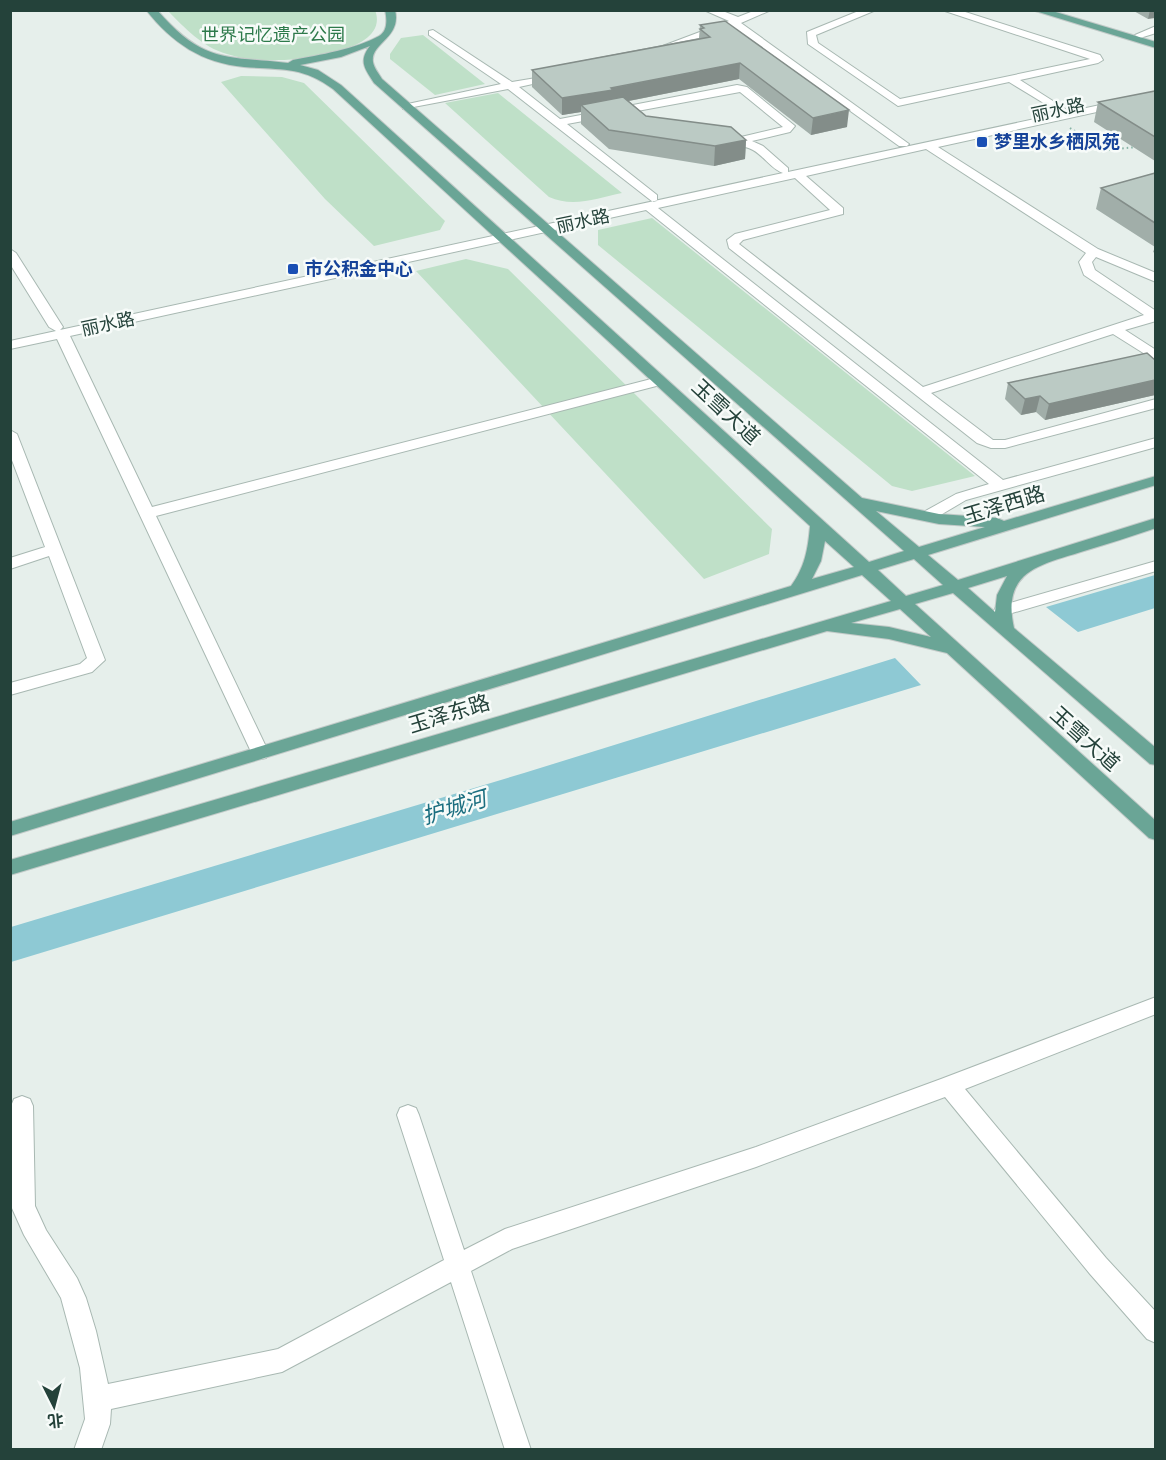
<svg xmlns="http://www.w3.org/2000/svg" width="1166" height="1460" font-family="'Nunito Sans','Noto Sans SC',sans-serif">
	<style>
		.green { fill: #bfe0c8 }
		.water { fill: #8ec9d4 }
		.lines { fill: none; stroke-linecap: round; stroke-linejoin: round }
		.minor-casing { stroke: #a8b8b2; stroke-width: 2 }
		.major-casing { stroke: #c2cac8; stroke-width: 2 }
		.path { stroke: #86b3a5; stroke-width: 2; stroke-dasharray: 1.5 3; stroke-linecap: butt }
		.minor { fill: #fff; fill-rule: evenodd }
		.major { fill: #6aa596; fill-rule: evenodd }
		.wall { fill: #a1aea9 }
		.shaded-wall { fill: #838d89 }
		.building { fill: #bbcac4; stroke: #838d89; stroke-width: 1.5 }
		.transit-dot { fill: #1a4fb4; stroke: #f7fbf9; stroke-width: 2 }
		.labels { text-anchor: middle; stroke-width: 5; stroke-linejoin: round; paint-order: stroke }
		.far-park-label { font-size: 18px; fill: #2d7a4b; stroke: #f7fbf9 }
		.far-street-label { font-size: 18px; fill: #24423a; stroke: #f7fbf9 }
		.far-transit-label { font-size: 18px; font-weight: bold; fill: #164399; stroke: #f7fbf9; text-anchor: start }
		.street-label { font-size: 21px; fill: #24423a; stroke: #f7fbf9 }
		.water-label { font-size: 22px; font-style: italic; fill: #1c6f80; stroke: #f7fbf9 }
	</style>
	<rect width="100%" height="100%" fill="#e6efeb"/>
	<path class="green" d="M 375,10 C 391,51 302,60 277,60 C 260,61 243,59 227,54 C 202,47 185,28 168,11 Z
		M 423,35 L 485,84 L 435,95 L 390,59 L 390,54 L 401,38 Z
		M 241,76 L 282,77 L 304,83 L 445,221 L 440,230 L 374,246 L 325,199 L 221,82 Z
		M 498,93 L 622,193 C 598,198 573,208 549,197 L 445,103 Z
		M 652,218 L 975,476 L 912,491 L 892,486 L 598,245 L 598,230 Z
		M 466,259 L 508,269 L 772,529 L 769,554 L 704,579 L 416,271 Z"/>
	<path class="water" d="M 1155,575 L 1155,608 L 1078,632 L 1046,607 Z
		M 895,658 L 921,685 L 11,962 L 11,927 L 524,773 Z"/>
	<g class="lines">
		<defs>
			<path id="minor" d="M 704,10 L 720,10 L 738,17 L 756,10 L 771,10 L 741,23 L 909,144 L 907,146 L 899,146 L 732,26 L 668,51 L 660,51 L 660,47 L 729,21 Z
				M 861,10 L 876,10 L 816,35 L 818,43 L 900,99 L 1090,59 L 942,10 L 959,10 L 1100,55 L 1103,60 L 1098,63 L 1020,80 L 1064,108 L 1066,110 L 1060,113 L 1009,82 L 898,106 L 808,44 L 807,32 Z
				M 1156,26 L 1156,33 L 1140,38 L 1135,35 Z
				M 433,30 L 512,82 L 560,74 L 560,78 L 519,87 L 560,119 L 737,85 L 747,87 L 795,126 L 790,132 L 752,141 L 763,146 L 788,168 L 788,172 L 1156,93 L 1156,99 L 938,147 L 1098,249 L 1156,273 L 1156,282 L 1096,257 L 1092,262 L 1095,270 L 1156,311 L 1156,321 L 1125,330 L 1156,350 L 1156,361 L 1113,334 L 931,393 L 993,440 L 1005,440 L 1156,399 L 1156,408 L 1005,448 L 991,448 L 977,443 L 729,248 L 727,240 L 735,234 L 830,210 L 795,178 L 658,208 L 1003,480 L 1156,438 L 1156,447 L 966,500 L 932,520 L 920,520 L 918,517 L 920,514 L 956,494 L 989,484 L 646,210 L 70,336 L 152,507 L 659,377 L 666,381 L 664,384 L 156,516 L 269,753 L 266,758 L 260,759 L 254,758 L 57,339 L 10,349 L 10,341 L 56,331 L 49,327 L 10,264 L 10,249 L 16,253 L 63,327 L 60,330 L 783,173 C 771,169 764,156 753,150 C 740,143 723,146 716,140 L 722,137 L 741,137 L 783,127 L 740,92 L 567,124 L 657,195 L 657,201 L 653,202 L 508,89 L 403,109 L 403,105 L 501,84 L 429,35 L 429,31 ZM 926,149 L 1086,253 L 1079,262 L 1084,275 L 1144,315 L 923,387 L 739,244 L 743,240 L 843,214 L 843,208 L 806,176 Z
				M 10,430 L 17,434 L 105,660 L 92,672 L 10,695 L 10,683 L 80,664 L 87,658 L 49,556 L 10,569 L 10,558 L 45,547 L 10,455 Z
				M 1156,561 L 1156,571 L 1002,616 L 996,615 L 994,611 L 996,607 Z
				M 1156,997 L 1156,1014 L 965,1089 L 1106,1258 L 1156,1312 L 1156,1343 L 1147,1339 L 1090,1274 L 945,1097 L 756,1167 L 512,1249 L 471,1271 L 531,1450 L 505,1450 L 451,1282 L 282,1372 L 111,1409 L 110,1424 L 101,1450 L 74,1450 L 85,1419 L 80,1368 L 61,1298 L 24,1235 L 11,1206 L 11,1106 L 14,1099 L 22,1096 L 30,1099 L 33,1106 L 35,1206 L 46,1230 L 77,1278 L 86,1298 L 96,1331 L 108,1384 L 278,1349 L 444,1260 L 397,1115 L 400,1108 L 408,1105 L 416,1108 L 419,1115 L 464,1250 L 505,1229 L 756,1147 L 941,1079 Z"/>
			<path id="major" d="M 146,10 L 157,10 C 203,63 224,56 288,63 L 293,60 C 319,55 356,49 379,36 C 388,31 387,19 385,10 L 395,10 C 402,38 370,43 373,62 C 374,68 379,74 382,79 L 862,498 L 939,514 L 997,518 L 1004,521 L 1156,476 L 1156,485 L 928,555 L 958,580 L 1156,518 L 1156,528 C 1132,536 1108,544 1084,551 C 1041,565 1001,570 1014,628 L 1156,748 L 1156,765 L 1150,764 L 953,593 L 915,604 L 1156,821 L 1156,840 L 1149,838 L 947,653 L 889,639 L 827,631 L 10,875 L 10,860 L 891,601 L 862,575 L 10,836 L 10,822 L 791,586 C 805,567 808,549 810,526 L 333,89 C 302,66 281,70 244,67 C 202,63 172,43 146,10 ZM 370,46 C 358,61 365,69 374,83 L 904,551 L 869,562 L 341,85 L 318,70 L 300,65 L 341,57 ZM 876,511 L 939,524 L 985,527 L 919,547 ZM 825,541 L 854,567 L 812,579 L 821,561 ZM 914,559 L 943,585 L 906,596 L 878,570 ZM 1007,576 L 997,595 L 995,612 L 968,588 ZM 900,609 L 931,637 L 889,627 L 851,623 Z
				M 1032,10 L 1049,10 L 1156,42 L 1156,48 Z"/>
		</defs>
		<use href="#minor" class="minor-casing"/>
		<use href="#major" class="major-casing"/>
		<path class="path" d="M 1070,128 L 1106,150 L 1137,147"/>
		<use href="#minor" class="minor"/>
		<use href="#major" class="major"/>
	</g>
	<path class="wall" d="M 1132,10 L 1155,10 L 1148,19 Z
		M 700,25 L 847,127 L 811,135 L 739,79 L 629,101 L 646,116 L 746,140 L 745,159 L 714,166 L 609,149 L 581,124 L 581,112 L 562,115 L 532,87 L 532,70 L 699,38 Z
		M 1155,91 L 1155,161 L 1094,122 L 1098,102 Z
		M 1155,173 L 1155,253 L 1153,252 L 1155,247 L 1096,209 L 1101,188 Z
		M 1155,360 L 1155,395 L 1045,420 L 1036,412 L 1021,415 L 1005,399 L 1008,383 Z"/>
	<path class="shaded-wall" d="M 1150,10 L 1155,10 L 1155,18 L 1148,19 Z
		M 740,63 L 739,79 L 613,104 L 581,105 L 581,112 L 562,115 L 562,98 Z
		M 849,110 L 847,127 L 811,135 L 813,118 Z
		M 746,140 L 745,159 L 714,166 L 715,146 Z
		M 1155,374 L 1155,395 L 1045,420 L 1049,404 Z
		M 1040,396 L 1036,412 L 1021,415 L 1025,399 Z"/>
	<path class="building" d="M 725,21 L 849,110 L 813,118 L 740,63 L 611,88 L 613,90 L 562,98 L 532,70 L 710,37 L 700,29 L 704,28 L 700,25 Z
		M 1155,91 L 1155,137 L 1098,102 Z
		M 623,97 L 646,116 L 731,127 L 746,140 L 715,146 L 609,130 L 581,105 Z
		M 1155,173 L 1155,223 L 1101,188 Z
		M 1147,353 L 1155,360 L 1155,380 L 1049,404 L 1040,396 L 1025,399 L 1008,383 Z"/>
	<g class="transit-dot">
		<rect x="976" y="136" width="12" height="12" rx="3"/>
		<rect x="287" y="263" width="12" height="12" rx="3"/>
	</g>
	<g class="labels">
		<g class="far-park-label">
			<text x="273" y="41">世界记忆遗产公园</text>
		</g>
		<g class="far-street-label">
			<text transform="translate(1058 110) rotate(-12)" y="6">丽水路</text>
			<text transform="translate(583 221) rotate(-12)" y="6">丽水路</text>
			<text transform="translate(108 324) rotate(-12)" y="6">丽水路</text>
		</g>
		<g class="far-transit-label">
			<text x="994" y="148">梦里水乡栖凤苑</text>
			<text x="305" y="275">市公积金中心</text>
		</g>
		<g class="street-label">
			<text transform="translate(726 412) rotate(43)" y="7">玉雪大道</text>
			<text transform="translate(1004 505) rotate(-17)" y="7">玉泽西路</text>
			<text transform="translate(449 714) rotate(-17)" y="7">玉泽东路</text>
			<text transform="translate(1085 739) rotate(42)" y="7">玉雪大道</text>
		</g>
		<g class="water-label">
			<text transform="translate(454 807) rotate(-17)" y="8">护城河</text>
		</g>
	</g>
	<rect width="1166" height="1460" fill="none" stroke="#24423a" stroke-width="24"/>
	<g transform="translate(54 1406) rotate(174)" stroke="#f7fbf9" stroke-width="4.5" paint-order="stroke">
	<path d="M0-4.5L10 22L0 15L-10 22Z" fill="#24423a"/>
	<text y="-9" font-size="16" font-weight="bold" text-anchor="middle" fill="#24423a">北</text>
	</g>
</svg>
